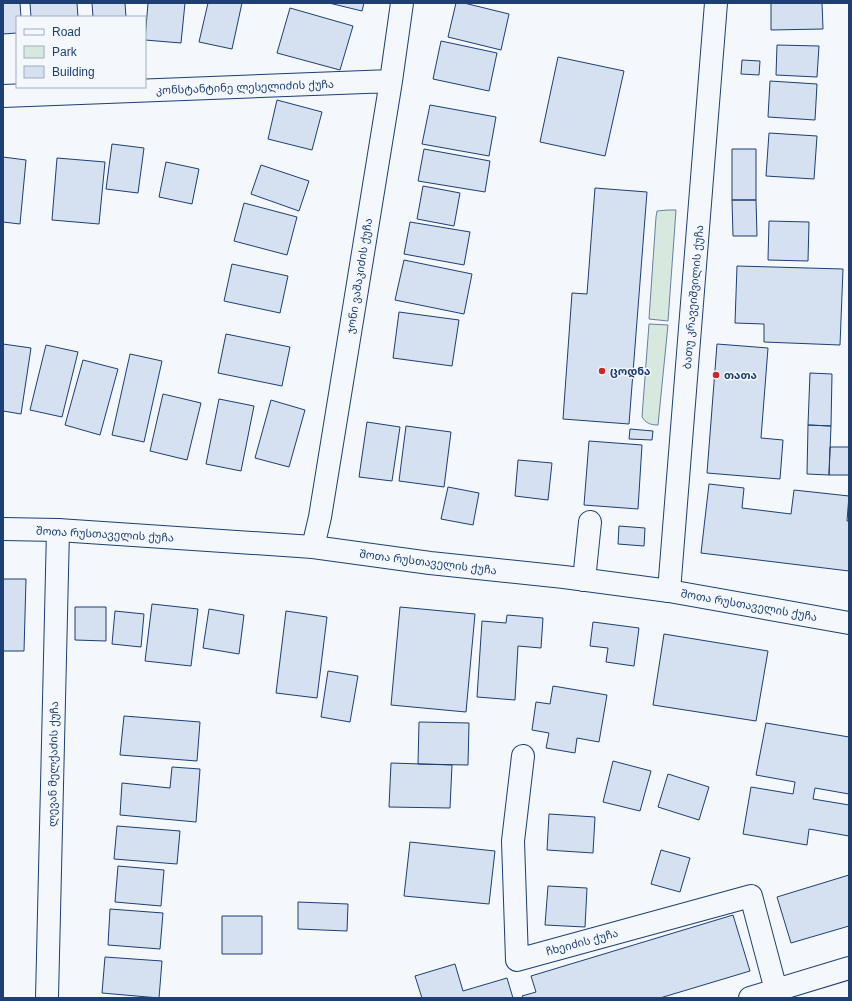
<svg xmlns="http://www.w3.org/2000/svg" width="852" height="1001" font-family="Arial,'Noto Sans Georgian',sans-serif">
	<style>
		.green { fill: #d7e8df; stroke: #687fa3 }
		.building { fill: #d5e0f0; stroke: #1d3f73 }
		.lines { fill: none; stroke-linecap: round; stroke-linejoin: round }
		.minor-casing { stroke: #1d3f73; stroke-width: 24 }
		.major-casing { stroke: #1d3f73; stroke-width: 24 }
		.minor { stroke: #f4f7fb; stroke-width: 22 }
		.major { stroke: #f4f7fb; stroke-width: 22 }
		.poi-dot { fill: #c62828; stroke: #f4f7fb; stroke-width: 1.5 }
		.labels { text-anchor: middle; stroke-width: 3; stroke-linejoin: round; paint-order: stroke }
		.street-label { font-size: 11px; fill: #1d3f73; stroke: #f4f7fb }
		.poi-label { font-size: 11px; font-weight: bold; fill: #1d3f73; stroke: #f4f7fb; text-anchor: start }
	</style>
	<rect width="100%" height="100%" fill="#f4f7fb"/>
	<path class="green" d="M 668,210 L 676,210 L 668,321 L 649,319 L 656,217 L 657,211 Z
		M 649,324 L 668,325 L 658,425 C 650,425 646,423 642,417 Z"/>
	<path class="building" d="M 3,3 L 20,3 L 21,17 L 17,17 L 17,33 L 3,34 Z
		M 30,3 L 77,3 L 78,17 L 31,17 Z
		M 92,3 L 125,3 L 126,17 L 93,17 Z
		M 148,3 L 185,3 L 181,43 L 145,40 Z
		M 208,3 L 242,3 L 232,49 L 199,42 Z
		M 329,3 L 364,3 L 362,11 Z
		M 456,3 L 464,3 L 509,14 L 501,50 L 448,37 Z
		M 771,3 L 822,3 L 823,29 L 771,30 Z
		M 290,8 L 353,26 L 340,70 L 277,53 Z
		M 441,41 L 497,53 L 489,91 L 433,79 Z
		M 777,45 L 819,46 L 817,77 L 776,75 Z
		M 558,57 L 624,71 L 605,156 L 540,142 Z
		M 742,60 L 760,61 L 759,75 L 741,74 Z
		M 770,81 L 817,84 L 815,120 L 768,117 Z
		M 277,100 L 322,112 L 312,150 L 268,139 Z
		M 430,105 L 496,117 L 489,156 L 422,144 Z
		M 769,133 L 817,136 L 814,179 L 766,176 Z
		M 112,144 L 144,148 L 138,193 L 106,189 Z
		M 424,149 L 490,161 L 485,192 L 418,181 Z
		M 732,149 L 756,149 L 756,200 L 732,200 Z
		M 3,157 L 26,160 L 20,224 L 3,222 Z
		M 57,158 L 105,162 L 99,224 L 52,220 Z
		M 166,162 L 199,169 L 192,204 L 159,197 Z
		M 261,165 L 309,181 L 299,211 L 251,194 Z
		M 423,186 L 460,193 L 454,226 L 417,219 Z
		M 595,188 L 647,192 L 629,424 L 563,419 L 572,293 L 587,294 Z
		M 732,200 L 756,200 L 757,236 L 733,236 Z
		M 244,203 L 297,217 L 287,255 L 234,241 Z
		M 769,221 L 809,222 L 808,261 L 768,260 Z
		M 410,222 L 470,232 L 464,265 L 404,254 Z
		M 404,260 L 472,274 L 464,314 L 395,300 Z
		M 232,264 L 288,276 L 280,313 L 224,301 Z
		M 737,266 L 843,269 L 840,345 L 764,342 L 764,324 L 735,323 Z
		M 399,312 L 459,320 L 452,366 L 393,358 Z
		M 226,334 L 290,347 L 282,386 L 218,373 Z
		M 3,344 L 31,348 L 21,414 L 3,411 Z
		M 717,344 L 768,348 L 761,438 L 783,440 L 780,479 L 707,473 Z
		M 46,345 L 78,352 L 62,417 L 30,410 Z
		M 130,354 L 162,361 L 144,442 L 112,435 Z
		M 83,360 L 118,369 L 100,435 L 65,425 Z
		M 810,373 L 832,374 L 831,426 L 808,425 Z
		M 163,394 L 201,403 L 187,460 L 150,451 Z
		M 219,399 L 254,406 L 241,471 L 206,464 Z
		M 271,400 L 305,410 L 289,467 L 255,458 Z
		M 367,422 L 400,427 L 392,481 L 359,477 Z
		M 808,425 L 831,426 L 829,475 L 807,474 Z
		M 406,426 L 451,432 L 444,487 L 399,481 Z
		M 630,429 L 653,431 L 652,440 L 629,439 Z
		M 589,441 L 642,445 L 638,509 L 584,505 Z
		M 830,447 L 849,447 L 849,475 L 829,475 Z
		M 518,460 L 552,463 L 548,500 L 515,496 Z
		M 709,484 L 744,488 L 742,508 L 791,514 L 794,490 L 849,496 L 847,521 L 849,521 L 849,571 L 701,553 Z
		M 448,487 L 479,493 L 473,525 L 441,519 Z
		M 619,526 L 645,528 L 644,546 L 618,544 Z
		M 3,579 L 26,579 L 24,651 L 3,651 Z
		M 152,604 L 198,609 L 191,666 L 145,661 Z
		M 75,607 L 106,607 L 106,641 L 75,640 Z
		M 400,607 L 475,614 L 466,712 L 391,705 Z
		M 209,609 L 244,615 L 239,654 L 203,648 Z
		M 115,611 L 144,614 L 141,647 L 112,644 Z
		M 286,611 L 327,617 L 317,698 L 276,693 Z
		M 507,615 L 543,618 L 541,648 L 518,646 L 515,700 L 477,697 L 482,621 L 506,623 Z
		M 593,622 L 639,628 L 634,666 L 606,662 L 608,648 L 590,646 Z
		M 664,634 L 768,651 L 756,721 L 653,705 Z
		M 328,671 L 358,676 L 350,722 L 321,717 Z
		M 553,686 L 607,695 L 599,742 L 577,738 L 575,753 L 546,748 L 549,733 L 532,730 L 536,702 L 550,704 Z
		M 124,716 L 200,722 L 197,761 L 120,755 Z
		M 419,722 L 469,723 L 468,765 L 418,764 Z
		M 766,723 L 849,737 L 849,794 L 815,788 L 813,799 L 849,805 L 849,836 L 809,829 L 807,845 L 743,834 L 751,787 L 793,794 L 795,782 L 756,775 Z
		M 613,761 L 651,771 L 640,811 L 603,802 Z
		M 391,763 L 452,765 L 450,808 L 389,807 Z
		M 172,767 L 200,769 L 196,822 L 120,815 L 122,783 L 170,788 Z
		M 668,774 L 709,787 L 699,820 L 658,807 Z
		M 549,814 L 595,817 L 593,853 L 547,850 Z
		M 117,826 L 180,831 L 177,864 L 114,859 Z
		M 410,842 L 495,851 L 489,904 L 404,896 Z
		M 661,850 L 690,858 L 680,892 L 651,884 Z
		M 118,866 L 164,870 L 161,906 L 115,902 Z
		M 849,875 L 849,926 L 791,943 L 777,897 Z
		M 548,886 L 587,888 L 585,927 L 545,925 Z
		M 298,902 L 348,904 L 347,931 L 298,929 Z
		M 110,909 L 163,913 L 160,949 L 108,945 Z
		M 733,915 L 750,971 L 660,998 L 523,998 L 522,996 L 536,992 L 531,976 Z
		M 222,916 L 262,916 L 262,954 L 222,954 Z
		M 105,957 L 162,961 L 159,998 L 102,993 Z
		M 455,964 L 463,991 L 507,978 L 513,998 L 422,998 L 415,976 Z"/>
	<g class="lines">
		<defs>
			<path id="minor" d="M 3,96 L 391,81
				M 313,547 L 320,517 L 391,81 L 402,3
				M 584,580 L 590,522
				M 669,591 L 716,3
				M 523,756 L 513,841 L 517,960 L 751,896 L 776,990
				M 47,998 L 58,530"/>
			<path id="major" d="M 3,529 L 58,530 L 313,547 L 430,563 L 564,577 L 669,591 L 849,623
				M 750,998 L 849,968"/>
		</defs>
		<use href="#minor" class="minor-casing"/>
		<use href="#major" class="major-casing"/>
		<use href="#minor" class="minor"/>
		<use href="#major" class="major"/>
	</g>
	<g class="poi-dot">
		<circle cx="602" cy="371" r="4"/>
		<circle cx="716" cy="375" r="4"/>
	</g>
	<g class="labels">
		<g class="street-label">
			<text transform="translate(245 87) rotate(-2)" y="4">კონსტანტინე ლესელიძის ქუჩა</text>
			<text transform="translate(359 276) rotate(-81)" y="4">ჯონი ვაშაკიძის ქუჩა</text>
			<text transform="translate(693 297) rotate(-85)" y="4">ბათუ კრავეიშვილის ქუჩა</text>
			<text transform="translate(105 534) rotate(3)" y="4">შოთა რუსთაველის ქუჩა</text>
			<text transform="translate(428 562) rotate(7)" y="4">შოთა რუსთაველის ქუჩა</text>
			<text transform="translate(749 605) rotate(10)" y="4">შოთა რუსთაველის ქუჩა</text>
			<text transform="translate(53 764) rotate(-89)" y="4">ლევან მელქაძის ქუჩა</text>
			<text transform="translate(582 942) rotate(-15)" y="4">ჩხეიძის ქუჩა</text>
		</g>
		<g class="poi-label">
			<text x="610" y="375">ცოდნა</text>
			<text x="724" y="379">თათა</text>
		</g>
	</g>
	<rect width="852" height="1001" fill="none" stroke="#1d3f73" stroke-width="8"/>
	<rect x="16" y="16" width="130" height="72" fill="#f4f7fb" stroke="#9eadc5"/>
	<rect x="24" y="29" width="20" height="6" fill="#f4f7fb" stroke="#9eadc5"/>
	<text x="52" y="36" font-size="12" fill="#1d3f73">Road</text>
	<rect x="24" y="46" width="20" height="12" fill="#d7e8df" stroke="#9eadc5"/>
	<text x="52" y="56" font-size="12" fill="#1d3f73">Park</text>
	<rect x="24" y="66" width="20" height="12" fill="#d5e0f0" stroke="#9eadc5"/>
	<text x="52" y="76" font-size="12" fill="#1d3f73">Building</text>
</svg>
